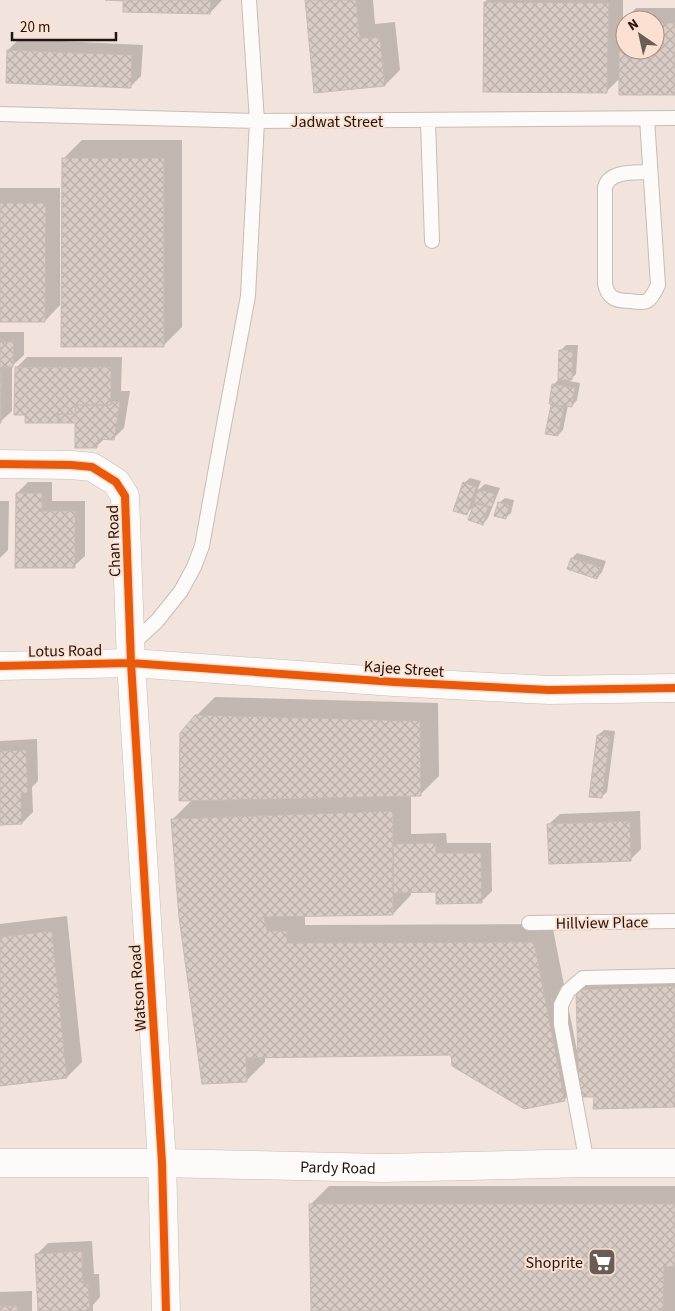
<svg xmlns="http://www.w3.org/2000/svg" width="675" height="1311" font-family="'Source Sans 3',sans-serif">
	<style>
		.shadow { fill: #0003; fill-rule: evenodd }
		.building { fill: url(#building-cross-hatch); stroke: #c6bab3 }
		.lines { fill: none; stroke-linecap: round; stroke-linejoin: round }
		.lane-casing { stroke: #c8bcb5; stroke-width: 16 }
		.street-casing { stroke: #c8bcb5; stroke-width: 29 }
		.lane { stroke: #fdfbfa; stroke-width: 14 }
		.street { stroke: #fdfbfa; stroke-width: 28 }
		.cycleway-casing { stroke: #fce0d2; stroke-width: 11 }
		.cycleway { stroke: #e8590c; stroke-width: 8 }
		.labels { text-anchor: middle; stroke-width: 4; stroke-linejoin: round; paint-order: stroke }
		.street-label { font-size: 16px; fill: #20150e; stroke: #fce0d2 }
		.poi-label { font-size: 16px; fill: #20150e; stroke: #fce0d2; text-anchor: end }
	</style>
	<defs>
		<pattern id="building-cross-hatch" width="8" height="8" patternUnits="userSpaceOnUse" patternTransform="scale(1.25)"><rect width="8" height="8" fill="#d9ccc5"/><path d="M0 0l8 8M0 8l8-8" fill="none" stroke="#baaea8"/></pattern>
	</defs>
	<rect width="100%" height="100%" fill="#f2e4dc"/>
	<path class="shadow" d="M 125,0 L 222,0 L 210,13 Z
		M 307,0 L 373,0 L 375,24 L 395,22 L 400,70 L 385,85 Z
		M 487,0 L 623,0 L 623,21 L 636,8 L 675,8 L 675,94 L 620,78 L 606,92 L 485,2 ZM 625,20 L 655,20 L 655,50 L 625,50 Z
		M 19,39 L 143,45 L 141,76 L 130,87 L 8,50 Z
		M 82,140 L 182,140 L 182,327 L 164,345 L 63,159 Z
		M 0,188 L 60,188 L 60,305 L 45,321 L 0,321 Z
		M 0,332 L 24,332 L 24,355 L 12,366 L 12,411 L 0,422 Z
		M 566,345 L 578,345 L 576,374 L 569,381 L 580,383 L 577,400 L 572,406 L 568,405 L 563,430 L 558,435 L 552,405 L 554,403 L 553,385 L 559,379 L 561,350 Z
		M 27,357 L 122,357 L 121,391 L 130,391 L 124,428 L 113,439 L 105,438 L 97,446 L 76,422 L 27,413 L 16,368 Z
		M 470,478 L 481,481 L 477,491 L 485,484 L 500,488 L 488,518 L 483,524 L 474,506 L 466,514 L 464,483 Z
		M 28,482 L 52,482 L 52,501 L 85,501 L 85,556 L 74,566 L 17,493 Z
		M 505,498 L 514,500 L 511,513 L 505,518 L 499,503 Z
		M 0,501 L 9,501 L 8,550 L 0,558 Z
		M 577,553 L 606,561 L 602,572 L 597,578 L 568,568 L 572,558 Z
		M 215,697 L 438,703 L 439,776 L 421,794 L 411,795 L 411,834 L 446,833 L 447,843 L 491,843 L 492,891 L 481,902 L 438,891 L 411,891 L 411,895 L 393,914 L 305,915 L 305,925 L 552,924 L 578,1056 L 579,1056 L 577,990 L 593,975 L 675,972 L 675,1105 L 595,1096 L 580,1084 L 564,1100 L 452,1053 L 265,1057 L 265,1062 L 246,1081 L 173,819 L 192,800 L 196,716 Z
		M 604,730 L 615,731 L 607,792 L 601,797 L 598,735 Z
		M 37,739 L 38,781 L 32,787 L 33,812 L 22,823 L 0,824 L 0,741 Z
		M 640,811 L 641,849 L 630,860 L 549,824 L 560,814 Z
		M 67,916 L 82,1062 L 67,1077 L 0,1084 L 0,924 Z
		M 329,1186 L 675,1186 L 675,1311 L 312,1311 L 310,1205 Z
		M 92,1241 L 94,1274 L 99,1274 L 100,1297 L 93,1305 L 93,1311 L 39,1311 L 37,1254 L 48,1243 Z
		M 32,1291 L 32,1311 L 0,1311 L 0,1292 Z"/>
	<path class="building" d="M 105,0 L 211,0 L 210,14 L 123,12 L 123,1 Z
		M 305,0 L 356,0 L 360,38 L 380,37 L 385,86 L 314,93 Z
		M 484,2 L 609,3 L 607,93 L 483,92 Z
		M 619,23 L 625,23 L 625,50 L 655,50 L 655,23 L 675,23 L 675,95 L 619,95 Z
		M 7,50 L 132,55 L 131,88 L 6,83 Z
		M 62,158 L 164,158 L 164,347 L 61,347 Z
		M 0,203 L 46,203 L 45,322 L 0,322 Z
		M 0,342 L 14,342 L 13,367 L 0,367 Z
		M 559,350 L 573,350 L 572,380 L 558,380 Z
		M 15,367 L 111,367 L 111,405 L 75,405 L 76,414 L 58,414 L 58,423 L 25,423 L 25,415 L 14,415 Z
		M 0,368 L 1,368 L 1,423 L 0,423 Z
		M 552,384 L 575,388 L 572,407 L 549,404 Z
		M 111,401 L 120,402 L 114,440 L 98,439 L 97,448 L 75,448 L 75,423 L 58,423 L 58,414 L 76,414 L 75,405 L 111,405 Z
		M 551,405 L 564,407 L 558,436 L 545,434 Z
		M 463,482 L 476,487 L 467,515 L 453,511 Z
		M 478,489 L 495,494 L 492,507 L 474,502 Z
		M 16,493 L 42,493 L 42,511 L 75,511 L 75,568 L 15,568 Z
		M 498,502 L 509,505 L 506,519 L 494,516 Z
		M 474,503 L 488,507 L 483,525 L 468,520 Z
		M 571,558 L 601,567 L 597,579 L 567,569 Z
		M 195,715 L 420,721 L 421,796 L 179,801 L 180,733 Z
		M 597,735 L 610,736 L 602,798 L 589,797 Z
		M 26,750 L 28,793 L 21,793 L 22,824 L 0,825 L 0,751 Z
		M 393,811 L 393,915 L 264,917 L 267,931 L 287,931 L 287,943 L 534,942 L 565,1101 L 524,1109 L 452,1066 L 451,1055 L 246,1058 L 247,1082 L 202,1084 L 179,917 L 171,819 Z
		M 630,821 L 631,861 L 549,864 L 547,824 Z
		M 436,843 L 436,853 L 481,853 L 482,903 L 436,904 L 436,892 L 393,893 L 393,844 Z
		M 52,931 L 67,1078 L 0,1086 L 0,937 Z
		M 675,986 L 675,1107 L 593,1109 L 594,1097 L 579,1097 L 576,990 Z
		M 309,1204 L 675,1204 L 675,1266 L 664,1267 L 663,1311 L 311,1311 Z
		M 82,1251 L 83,1284 L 88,1284 L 90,1309 L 82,1311 L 38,1311 L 35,1254 Z
		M 0,1306 L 17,1306 L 17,1311 L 0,1311 Z"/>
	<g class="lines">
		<defs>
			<path id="lane" d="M 0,114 L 257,121 L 675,118
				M 647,119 L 658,285 C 655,291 653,297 647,301 C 642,303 636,302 631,301 C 617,301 608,299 605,284 L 605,187 C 610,170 635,173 650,172
				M 428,121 L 432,241
				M 131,645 L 157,621 L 181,591 L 194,567 L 202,546 L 222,435 L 248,296 L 257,121 L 249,0
				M 529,923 L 675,921
				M 587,1163 L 561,1024 L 561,1005 L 568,991 L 583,978 L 675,976"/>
			<g id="street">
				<path d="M 0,464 L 71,465 L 92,467 L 116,482 L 125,496 L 131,663 L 162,1163 L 166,1311"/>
				<path d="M 0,666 L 131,663 L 394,682 L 549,690 L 675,688"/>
				<path id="s1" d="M 0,1163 L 162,1163 L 383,1168 L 587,1163 L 675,1163"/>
			</g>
		</defs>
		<use href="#lane" class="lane-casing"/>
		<use href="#street" class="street-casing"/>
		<use href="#lane" class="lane"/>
		<use href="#street" class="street"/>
		<defs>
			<path id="cycleway" d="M 0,464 L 71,465 L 92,467 L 116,482 L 125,496 L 131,663 L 162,1163 L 166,1311
				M 0,666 L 131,663 L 394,682 L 549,690 L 675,688"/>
		</defs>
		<use href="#cycleway" class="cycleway-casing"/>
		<use href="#cycleway" class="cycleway"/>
	</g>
	<defs>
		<symbol id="supermarket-square" viewBox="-11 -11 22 22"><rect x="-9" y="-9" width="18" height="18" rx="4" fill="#6a5d56" stroke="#fce0d2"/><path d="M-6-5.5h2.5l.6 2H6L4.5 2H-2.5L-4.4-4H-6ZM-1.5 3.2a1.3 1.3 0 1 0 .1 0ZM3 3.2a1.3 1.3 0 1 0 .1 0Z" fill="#fff"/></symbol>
	</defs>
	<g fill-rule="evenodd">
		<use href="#supermarket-square" x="586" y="1246" width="32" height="32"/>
	</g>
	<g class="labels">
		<g class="street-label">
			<text x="337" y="127">Jadwat Street</text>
			<text transform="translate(113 541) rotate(-92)" y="6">Chan Road</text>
			<text transform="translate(65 650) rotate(-1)" y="6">Lotus Road</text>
			<text transform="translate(404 668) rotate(4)" y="6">Kajee Street</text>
			<text transform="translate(602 922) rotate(-1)" y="6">Hillview Place</text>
			<text transform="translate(137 988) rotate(-94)" y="6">Watson Road</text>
			<text dy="6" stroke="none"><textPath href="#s1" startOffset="338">Pardy Road</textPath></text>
		</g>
		<g class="poi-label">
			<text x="583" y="1268">Shoprite</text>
		</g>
	</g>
	<g transform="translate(640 35) rotate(326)"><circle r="24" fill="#fce0d2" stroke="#a48f84"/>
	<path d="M0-4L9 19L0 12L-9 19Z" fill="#6a5d56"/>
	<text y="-8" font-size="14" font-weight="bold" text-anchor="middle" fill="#20150e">N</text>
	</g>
	<path d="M12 32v8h104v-8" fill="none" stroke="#20150e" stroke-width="2.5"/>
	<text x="20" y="32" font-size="15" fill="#20150e" stroke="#fce0d2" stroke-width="4" paint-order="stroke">20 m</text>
</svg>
